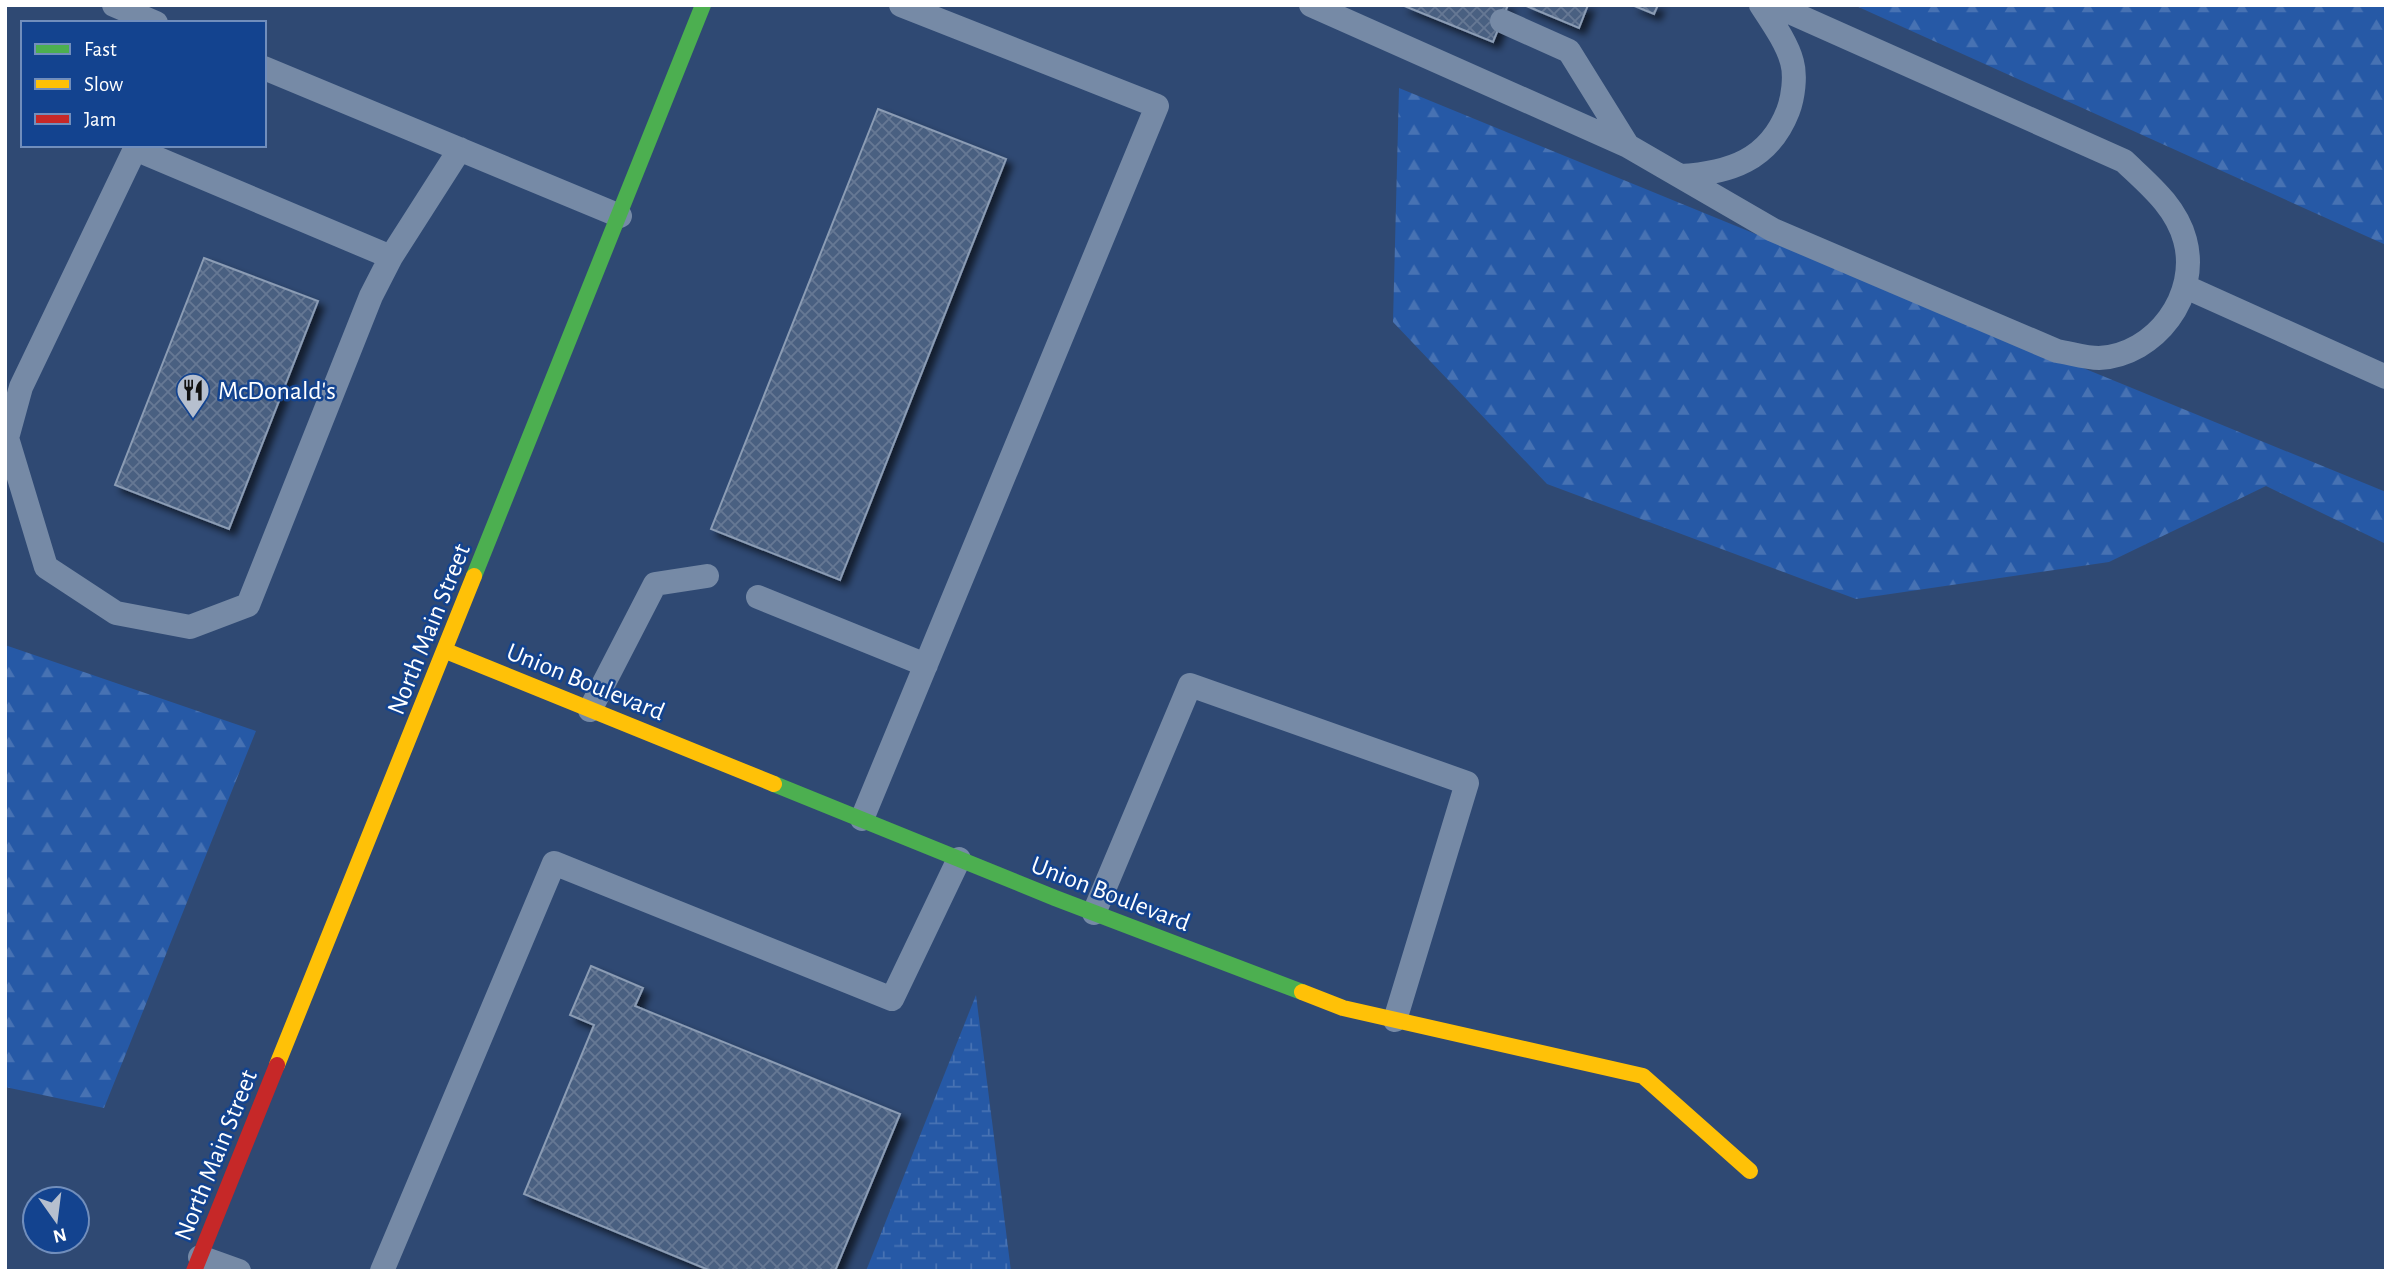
<svg xmlns="http://www.w3.org/2000/svg" width="2391" height="1276" font-family="'Alegreya Sans',sans-serif">
	<style>
		.forest { fill: url(#forest-firs) }
		.wetland { fill: url(#wetland-marsh) }
		.building { fill: url(#building-cross-hatch); stroke: #8b9cb4; stroke-width: 2; filter: url(#shadow) }
		.lines { fill: none; stroke-linecap: round; stroke-linejoin: round }
		.lane { stroke: #768aa6; stroke-width: 24 }
		.fast { stroke: #4caf50; stroke-width: 16 }
		.slow { stroke: #ffc107; stroke-width: 16 }
		.jam { stroke: #c62828; stroke-width: 16 }
		.labels { text-anchor: middle; stroke-width: 5; stroke-linejoin: round; paint-order: stroke }
		.poi-label { font-size: 26px; fill: #fff; stroke: #13438f; text-anchor: start }
		.street-label { font-size: 26px; fill: #fff; stroke: #13438f }
	</style>
	<defs>
		<pattern id="forest-firs" width="22" height="20" patternUnits="userSpaceOnUse" patternTransform="scale(1.75)"><rect width="22" height="20" fill="#2659a6"/><path d="M5 1l3.5 6h-7zM16 11l3.5 6h-7z" fill="#4772b3"/></pattern>
		<pattern id="wetland-marsh" width="20" height="14" patternUnits="userSpaceOnUse" patternTransform="scale(1.75)"><rect width="20" height="14" fill="#2659a6"/><path d="M1 5h8M5 5V1M11 12h8M15 12V8" fill="none" stroke="#4772b3"/></pattern>
		<pattern id="building-cross-hatch" width="8" height="8" patternUnits="userSpaceOnUse" patternTransform="scale(1.75)"><rect width="8" height="8" fill="#4a6081"/><path d="M0 0l8 8M0 8l8-8" fill="none" stroke="#657894"/></pattern>
		<filter id="shadow"><feDropShadow dx="6" dy="6" stdDeviation="3.5" flood-color="#0009"/></filter>
	</defs>
	<rect width="100%" height="100%" fill="#2f4973"/>
	<path class="forest" d="M 1854,5 L 2386,5 L 2386,245 Z
		M 1399,88 L 2386,492 L 2386,544 L 2266,486 L 2109,562 L 1856,599 L 1547,484 L 1393,322 Z
		M 5,645 L 256,731 L 104,1108 L 5,1087 Z"/>
	<path class="wetland" d="M 976,995 L 1011,1271 L 866,1271 Z"/>
	<path class="building" d="M 1402,5 L 1508,5 L 1493,42 Z
		M 1524,5 L 1588,5 L 1579,28 Z
		M 1632,5 L 1658,5 L 1654,14 Z
		M 878,109 L 1006,159 L 840,580 L 711,529 Z
		M 204,258 L 318,301 L 229,529 L 115,485 Z
		M 591,966 L 643,988 L 635,1006 L 900,1114 L 835,1271 L 711,1271 L 524,1194 L 594,1025 L 570,1015 Z"/>
	<g class="lines">
		<path class="lane" d="M 114,5 L 156,23
			M 1311,5 L 1628,146 L 1773,230 L 2057,351 C 2070,353 2086,358 2099,358 C 2156,355 2200,295 2185,240 C 2176,206 2148,184 2124,161 L 1774,5
			M 1502,21 L 1569,51 L 1628,146
			M 264,68 L 620,216
			M 137,145 L 21,387 L 7,438 L 46,567 L 116,613 L 190,627 L 248,605 L 371,296 L 391,257 L 460,149
			M 135,149 L 391,257
			M 1680,176 C 1730,173 1769,160 1788,111 C 1793,98 1796,76 1792,62 C 1787,43 1772,22 1761,5
			M 2186,287 L 2386,377
			M 758,597 L 926,665
			M 590,710 L 655,584 L 707,576
			M 862,819 L 1157,106 L 901,5
			M 1094,913 L 1190,685 L 1467,783 L 1395,1020
			M 200,1257 L 239,1271
			M 382,1271 L 554,863 L 892,999 L 959,859"/>
		<path class="fast" d="M 474,576 L 703,5
			M 774,784 L 1055,898 L 1302,992"/>
		<path class="slow" d="M 446,651 L 774,784
			M 1302,992 L 1343,1008 L 1643,1076 L 1750,1171
			M 277,1065 L 474,576"/>
		<path class="jam" d="M 194,1271 L 277,1065"/>
	</g>
	<defs>
		<symbol id="restaurant-pin" viewBox="-11 -11 22 30"><path d="M0 17L-7.5 6A9.5 9.5 0 1 1 7.5 6Z" fill="#b6bfce" stroke="#13438f"/><path d="M-5-6h1v4h1v-4h1v4h1v-4h1v5L-1.5 .5V6h-2V.5L-5-1ZM5-6V6H3V1.5H1.5Q1.5-4 5-6Z" fill="#111"/></symbol>
	</defs>
	<g fill-rule="evenodd">
		<use href="#restaurant-pin" x="174" y="371" width="38" height="52"/>
	</g>
	<g class="labels">
		<g class="poi-label">
			<text x="218" y="399">McDonald's</text>
		</g>
		<g class="street-label">
			<text transform="translate(428 629) rotate(-68)" y="9">North Main Street</text>
			<text transform="translate(586 681) rotate(22)" y="9">Union Boulevard</text>
			<text transform="translate(1111 893) rotate(21)" y="9">Union Boulevard</text>
			<text transform="translate(215 1155) rotate(-68)" y="9">North Main Street</text>
		</g>
	</g>
	<rect width="2391" height="1276" fill="none" stroke="#ffffff" stroke-width="14"/>
	<rect x="21" y="21" width="245" height="126" fill="#13438f" stroke="#718ebc" stroke-width="2"/>
	<rect x="35" y="44" width="35" height="10" fill="#4caf50" stroke="#718ebc" stroke-width="2"/>
	<text x="84" y="56" font-size="21" fill="#ffffff">Fast</text>
	<rect x="35" y="79" width="35" height="10" fill="#ffc107" stroke="#718ebc" stroke-width="2"/>
	<text x="84" y="91" font-size="21" fill="#ffffff">Slow</text>
	<rect x="35" y="114" width="35" height="10" fill="#c62828" stroke="#718ebc" stroke-width="2"/>
	<text x="84" y="126" font-size="21" fill="#ffffff">Jam</text>
	<g transform="translate(56 1220) rotate(166)"><circle r="33" fill="#13438f" stroke="#718ebc" stroke-width="2"/>
	<path d="M0-5L12 26L0 18L-12 26Z" fill="#b6bfce"/>
	<text y="-10" font-size="19" font-weight="bold" text-anchor="middle" fill="#ffffff">N</text>
	</g>
</svg>
